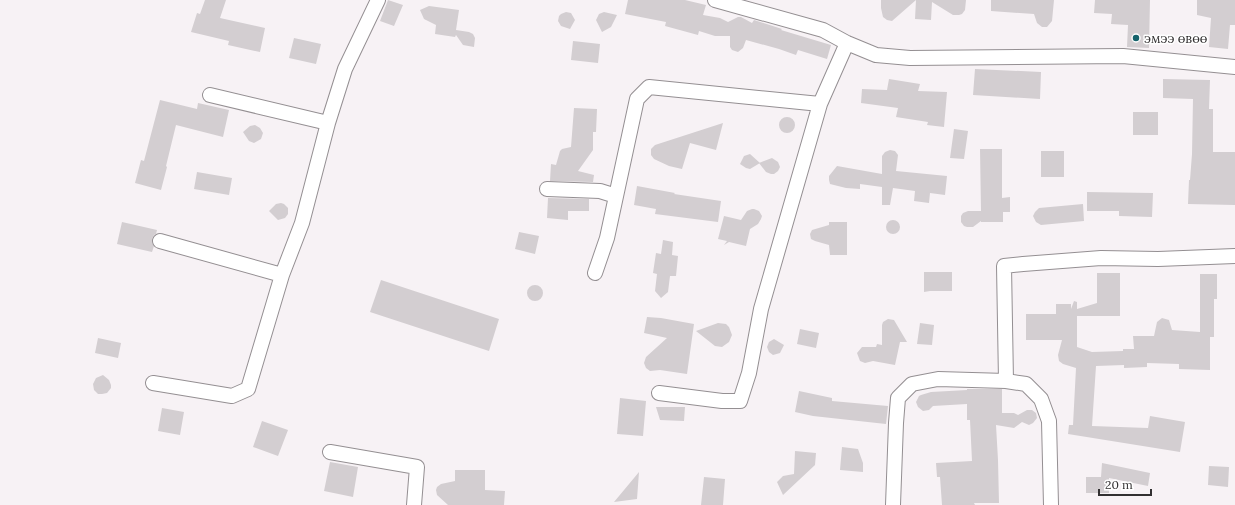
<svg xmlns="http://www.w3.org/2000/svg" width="1235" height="505" font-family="Lora,serif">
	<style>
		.building { fill: #d3ced1 }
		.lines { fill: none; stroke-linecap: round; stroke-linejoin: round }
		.minor-casing { stroke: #948f92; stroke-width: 16 }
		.minor { stroke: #fff; stroke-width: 14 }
		.poi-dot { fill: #14626b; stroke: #fff; stroke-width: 1.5 }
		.labels { text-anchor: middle; stroke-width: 3; stroke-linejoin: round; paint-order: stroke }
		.poi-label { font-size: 13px; fill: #323031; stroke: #fff; text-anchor: start }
	</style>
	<rect width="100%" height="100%" fill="#f7f2f5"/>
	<path class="building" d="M 205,0 L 226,0 L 220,18 L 265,28 L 260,52 L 228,45 L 229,41 L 191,32 L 197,13 L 200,14 Z
		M 388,0 L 403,5 L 394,26 L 380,21 Z
		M 628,0 L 685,0 L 706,5 L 703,15 L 720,18 L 728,22 L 738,17 L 741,17 L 752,23 L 754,20 L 782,29 L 781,30 L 831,45 L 827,59 L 798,50 L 796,55 L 779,49 L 746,40 L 743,48 L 738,52 L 732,50 L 730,47 L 730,36 L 715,36 L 699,31 L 698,35 L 665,26 L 666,22 L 625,14 Z
		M 881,0 L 966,0 L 965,10 L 962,14 L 959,15 L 953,15 L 932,2 L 931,20 L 915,19 L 916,0 L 892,21 L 887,20 L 883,17 L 881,8 Z
		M 991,0 L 1054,0 L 1052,21 L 1047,27 L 1042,27 L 1037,23 L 1034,14 L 991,11 Z
		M 1095,0 L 1150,0 L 1149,48 L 1127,47 L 1128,25 L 1111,24 L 1112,14 L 1094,13 Z
		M 1197,0 L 1235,0 L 1235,25 L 1230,25 L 1228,49 L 1209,47 L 1211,18 L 1197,15 Z
		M 429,6 L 459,10 L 456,30 L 469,32 L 473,34 L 475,38 L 474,47 L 463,45 L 456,35 L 455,37 L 435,34 L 436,25 L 424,19 L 420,10 Z
		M 566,12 L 571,13 L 575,20 L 570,29 L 561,26 L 558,21 L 559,16 L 561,14 Z
		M 604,12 L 617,15 L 611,27 L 602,32 L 596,20 L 599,14 Z
		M 294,38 L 321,44 L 316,64 L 289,58 Z
		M 573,41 L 600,44 L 598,63 L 571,60 Z
		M 975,69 L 1041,72 L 1040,99 L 973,95 Z
		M 889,79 L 920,84 L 918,91 L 947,92 L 944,127 L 927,125 L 928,122 L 896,117 L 898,108 L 861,103 L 862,89 L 887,90 Z
		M 1163,79 L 1210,80 L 1209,109 L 1213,109 L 1213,152 L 1235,152 L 1235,205 L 1188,204 L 1189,180 L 1190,180 L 1192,154 L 1193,99 L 1163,98 Z
		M 160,100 L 197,109 L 198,103 L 229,110 L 223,137 L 176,125 L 166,166 L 167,167 L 161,190 L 135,183 L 141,160 L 144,161 Z
		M 574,108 L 597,109 L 596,132 L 593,132 L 593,150 L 578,171 L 594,175 L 593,182 L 550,181 L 551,164 L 556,165 L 560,151 L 562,149 L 571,147 Z
		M 1133,112 L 1158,112 L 1158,135 L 1133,135 Z
		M779 125a8 8 0 1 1 16 0a8 8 0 1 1-16 0Z
		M 723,123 L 716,150 L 690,143 L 682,169 L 669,166 L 654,159 L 651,155 L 651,149 L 655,145 Z
		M 255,125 L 260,128 L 263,133 L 261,139 L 254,143 L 249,141 L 243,132 L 250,126 Z
		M 954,129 L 968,131 L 964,159 L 950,158 Z
		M 980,149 L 1002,149 L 1002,198 L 1010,197 L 1010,212 L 1003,212 L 1003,222 L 981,222 L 981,221 L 973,227 L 967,227 L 964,226 L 961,222 L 961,216 L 963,213 L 968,211 L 981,211 Z
		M 890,150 L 895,151 L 898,155 L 896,171 L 947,176 L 945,195 L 930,193 L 929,203 L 914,201 L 915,191 L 893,188 L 890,205 L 882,205 L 882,187 L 860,184 L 860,189 L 846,188 L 830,184 L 829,180 L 829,176 L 837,166 L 882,174 L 882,156 L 885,152 Z
		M 1041,151 L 1064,151 L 1064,177 L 1041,177 Z
		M 750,154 L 760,163 L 750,169 L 746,168 L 740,164 L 744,156 Z
		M 772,158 L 778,162 L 780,167 L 778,171 L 774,174 L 771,174 L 766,172 L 759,163 Z
		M 197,172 L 232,178 L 229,195 L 194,189 Z
		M 637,186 L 675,193 L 674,194 L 721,201 L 718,222 L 655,214 L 656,209 L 634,205 Z
		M 1087,192 L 1153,193 L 1152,217 L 1119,216 L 1119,211 L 1087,211 Z
		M 548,198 L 589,199 L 589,211 L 568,211 L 568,220 L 547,218 Z
		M 281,203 L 284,204 L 288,208 L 288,214 L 285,218 L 278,220 L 269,211 L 276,204 Z
		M 1083,204 L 1084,221 L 1041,225 L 1036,222 L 1033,216 L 1035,212 L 1039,208 Z
		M 752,209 L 754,209 L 759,211 L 762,216 L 761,219 L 758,224 L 750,229 L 746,246 L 729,242 L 724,245 L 727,241 L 718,239 L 724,216 L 741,220 L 747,211 Z
		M886 227a7 7 0 1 1 14 0a7 7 0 1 1-14 0Z
		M 122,222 L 157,230 L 156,234 L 154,235 L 152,239 L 152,243 L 154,246 L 152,252 L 117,244 Z
		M 829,222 L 847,222 L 847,255 L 830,255 L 829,245 L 815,241 L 811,239 L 810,234 L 812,230 L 829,225 Z
		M 519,232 L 539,236 L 535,254 L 515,249 Z
		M 663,240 L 673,242 L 672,255 L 678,256 L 676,276 L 670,276 L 668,292 L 661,298 L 655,291 L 657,274 L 653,273 L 656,253 L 661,254 Z
		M 924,272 L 952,272 L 952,291 L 930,291 L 924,292 Z
		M 1097,273 L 1120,273 L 1120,316 L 1077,316 L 1077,347 L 1092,352 L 1123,351 L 1123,349 L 1134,349 L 1133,336 L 1154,336 L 1157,322 L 1162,318 L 1169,320 L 1172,330 L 1200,332 L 1200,274 L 1217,274 L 1217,299 L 1214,299 L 1214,337 L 1210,337 L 1210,370 L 1179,369 L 1179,364 L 1147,363 L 1147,367 L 1124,368 L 1124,365 L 1096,366 L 1092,426 L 1148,428 L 1150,416 L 1185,422 L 1180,452 L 1068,434 L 1069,425 L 1073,425 L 1076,368 L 1063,364 L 1059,361 L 1058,355 L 1062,340 L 1026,340 L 1026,314 L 1056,314 L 1056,304 L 1071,304 L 1071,309 L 1074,301 L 1077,302 L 1077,309 L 1097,303 Z
		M 381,280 L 499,319 L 489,351 L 370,312 Z
		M527 293a8 8 0 1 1 16 0a8 8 0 1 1-16 0Z
		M 647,317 L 661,318 L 694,324 L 687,374 L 660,370 L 650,371 L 646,368 L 644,363 L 646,357 L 667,338 L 644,333 Z
		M 888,319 L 894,320 L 907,342 L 900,342 L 895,365 L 873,361 L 865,363 L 860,361 L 857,353 L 862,347 L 876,347 L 877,344 L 882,345 L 882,325 L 883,322 Z
		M 718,323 L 726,324 L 729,327 L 732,335 L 729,342 L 722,347 L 715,346 L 696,331 Z
		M 920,323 L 934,325 L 932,345 L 917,344 Z
		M 800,329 L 819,333 L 816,348 L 797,344 Z
		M 98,338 L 121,343 L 118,358 L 95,353 Z
		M 774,339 L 784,345 L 780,353 L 773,355 L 769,352 L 767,347 L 769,342 Z
		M 103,375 L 109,380 L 111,385 L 111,388 L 107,393 L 102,394 L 98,394 L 94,390 L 93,384 L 96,378 Z
		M 967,389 L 1002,389 L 1002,413 L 1014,413 L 1018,415 L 1027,410 L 1032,410 L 1036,413 L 1037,418 L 1033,423 L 1029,425 L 1022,422 L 1014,428 L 996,425 L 998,460 L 999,503 L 974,503 L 975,505 L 942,505 L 940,477 L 937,477 L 936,463 L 972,461 L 970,420 L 967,420 L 967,404 L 933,406 L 929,410 L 923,411 L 918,407 L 916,402 L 919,396 L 921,395 L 931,392 L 967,390 Z
		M 799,391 L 832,398 L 832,401 L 888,406 L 886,424 L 813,416 L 795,412 Z
		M 620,398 L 646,401 L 643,436 L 617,434 Z
		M 656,407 L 685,407 L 684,421 L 660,420 Z
		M 162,408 L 184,412 L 180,435 L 158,431 Z
		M 262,421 L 288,430 L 278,456 L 253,447 Z
		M 842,447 L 858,449 L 863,463 L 863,472 L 840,470 Z
		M 795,451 L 816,453 L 815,465 L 783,495 L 777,482 L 783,476 L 794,474 Z
		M 330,462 L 358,467 L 353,497 L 324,491 Z
		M 1102,463 L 1150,473 L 1148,486 L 1109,478 L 1109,493 L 1086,493 L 1086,477 L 1105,477 L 1101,477 Z
		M 1209,466 L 1229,467 L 1228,487 L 1208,485 Z
		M 455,470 L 485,470 L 485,490 L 505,491 L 504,505 L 448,505 L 437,495 L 436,490 L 437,487 L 441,484 L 455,481 Z
		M 639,472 L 637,499 L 614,502 Z
		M 704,477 L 725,479 L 723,505 L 701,505 Z"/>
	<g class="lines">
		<defs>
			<path id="minor" d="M 715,0 L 823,30 L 847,43 L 876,55 L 910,58 L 1123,56 L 1235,67
				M 210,95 L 328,123
				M 547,189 L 600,191 L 616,196
				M 160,241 L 282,275
				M 595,273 L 607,238 L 637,99 L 649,87 L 820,104
				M 1006,381 L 1004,266 L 1023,264 L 1101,258 L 1158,259 L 1235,256
				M 153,383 L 232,396 L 248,389 L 282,275 L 302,223 L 328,123 L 345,69 L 378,0
				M 659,393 L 722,401 L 740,401 L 749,373 L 761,309 L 820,104 L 847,43
				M 330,452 L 417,467 L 414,505
				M 893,505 L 896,423 L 898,398 L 912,384 L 938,379 L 1006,381 L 1026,384 L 1041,399 L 1049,421 L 1051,505"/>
		</defs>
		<use href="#minor" class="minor-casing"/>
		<use href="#minor" class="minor"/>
	</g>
	<circle class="poi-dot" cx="1136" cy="38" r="4"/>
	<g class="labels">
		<g class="poi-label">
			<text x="1144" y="43">эмээ өвөө</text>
		</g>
	</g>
	<path d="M1099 489v6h52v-6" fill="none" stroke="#323031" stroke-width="2"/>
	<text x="1105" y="489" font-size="12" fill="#323031" stroke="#ffffff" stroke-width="3" paint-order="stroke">20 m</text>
</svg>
